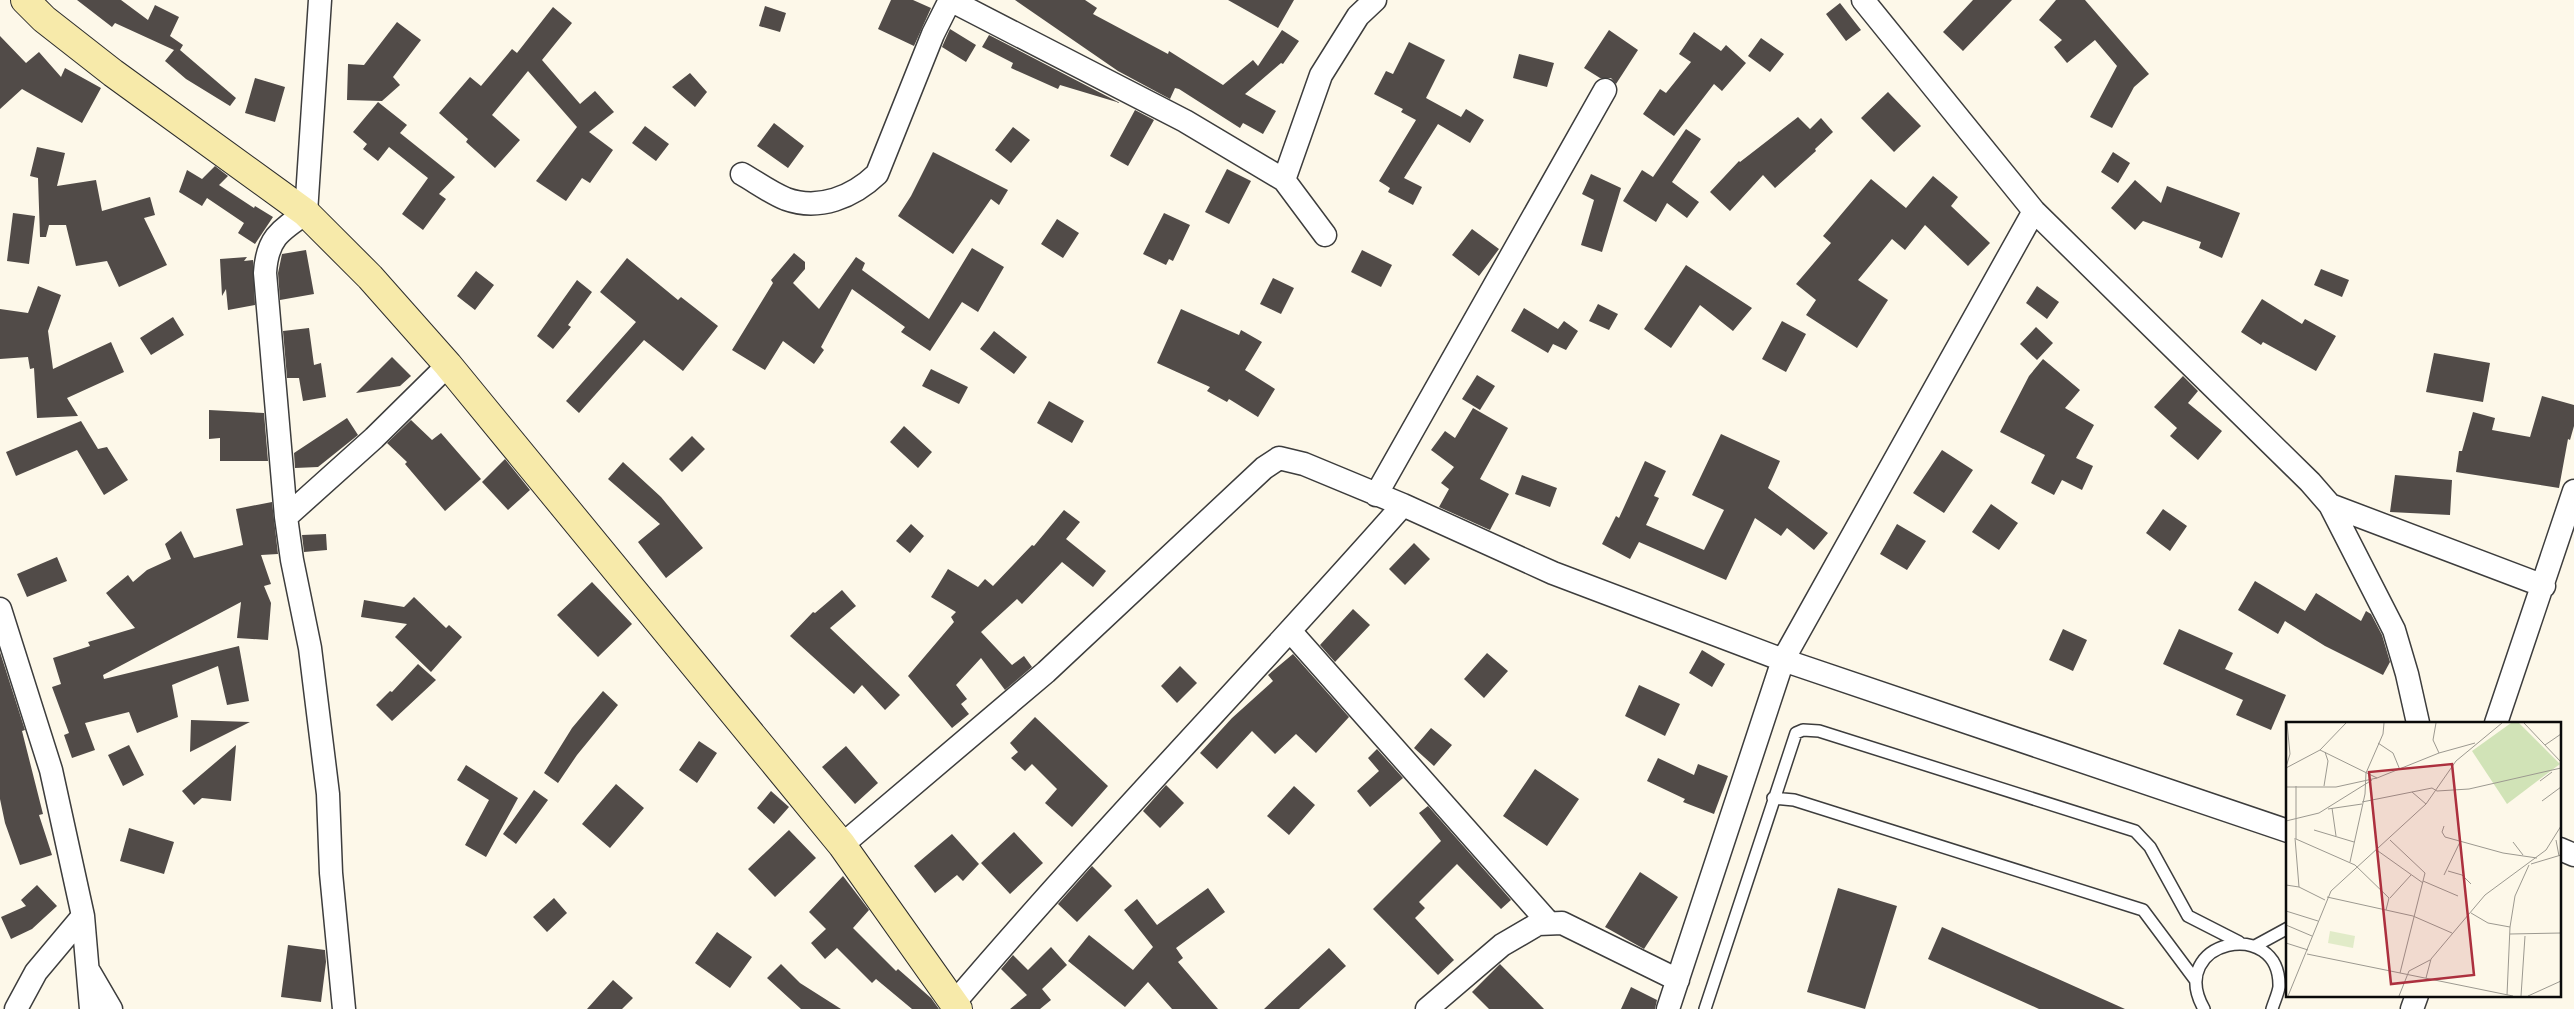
<svg xmlns="http://www.w3.org/2000/svg" width="2574" height="1009" font-family="Literata,serif">
	<style>
		.building { fill: #514b48 }
		.lines { fill: none; stroke-linecap: round; stroke-linejoin: round }
		.lane-casing { stroke: #3d3d3d; stroke-width: 14 }
		.street-casing { stroke: #3d3d3d; stroke-width: 25 }
		.secondary-casing { stroke: #2c2c2c; stroke-width: 30 }
		.lane { stroke: #fff; stroke-width: 11 }
		.street { stroke: #fff; stroke-width: 22 }
		.secondary { stroke: #f7eaaa; stroke-width: 28 }
		.inset-road { fill: none; stroke: #9c9990; stroke-width: 1 }
		.view { fill: #ac303e; fill-opacity: 0.15; stroke: #ac303e; stroke-width: 2.5 }
		.inset-edge { fill: none; stroke: #0a0a0a; stroke-width: 2.5 }
	</style>
	<rect width="100%" height="100%" fill="#fdf8e9"/>
	<path class="building" d="M 77,0 L 121,0 L 148,20 L 155,5 L 179,17 L 170,36 L 183,45 L 180,50 L 236,98 L 230,106 L 186,79 L 165,61 L 174,50 L 115,23 L 112,27 Z
		M 891,0 L 913,0 L 931,8 L 914,46 L 878,29 Z
		M 1015,0 L 1085,0 L 1097,8 L 1093,14 L 1168,54 L 1169,51 L 1223,85 L 1253,60 L 1258,66 L 1282,30 L 1299,41 L 1283,64 L 1281,63 L 1245,94 L 1276,111 L 1263,134 L 1243,123 L 1240,128 L 1179,89 L 1175,88 L 1170,99 L 1118,71 Z
		M 1228,0 L 1294,0 L 1278,28 Z
		M 1973,0 L 2012,0 L 1963,51 L 1943,32 Z
		M 2056,0 L 2085,0 L 2149,74 L 2134,87 L 2112,128 L 2090,117 L 2117,66 L 2095,40 L 2067,63 L 2054,47 L 2062,40 L 2039,20 Z
		M 1840,3 L 1861,30 L 1846,41 L 1826,14 Z
		M 765,6 L 786,13 L 780,32 L 759,26 Z
		M 553,7 L 572,23 L 542,60 L 580,104 L 595,91 L 614,112 L 589,132 L 613,150 L 590,183 L 582,178 L 566,201 L 536,181 L 577,127 L 528,71 L 492,115 L 520,140 L 495,168 L 466,142 L 468,139 L 439,113 L 470,77 L 481,86 L 512,49 L 517,53 Z
		M 397,22 L 421,40 L 393,77 L 400,85 L 382,101 L 347,100 L 348,64 L 364,65 Z
		M 950,29 L 976,45 L 966,62 L 942,47 Z
		M 1609,30 L 1638,50 L 1616,84 L 1611,78 L 1600,78 L 1584,68 Z
		M 1694,32 L 1721,51 L 1726,45 L 1746,63 L 1722,91 L 1714,84 L 1674,136 L 1643,114 L 1660,89 L 1666,93 L 1691,62 L 1679,54 Z
		M 989,35 L 1120,103 L 1060,85 L 1058,89 L 1011,68 L 1013,63 L 982,47 Z
		M 0,36 L 26,63 L 39,52 L 61,77 L 65,68 L 101,88 L 82,123 L 22,89 L 0,109 Z
		M 1761,38 L 1784,54 L 1770,72 L 1748,56 Z
		M 1409,42 L 1445,60 L 1426,98 L 1461,117 L 1466,109 L 1484,120 L 1470,143 L 1438,124 L 1404,178 L 1422,187 L 1413,205 L 1388,192 L 1390,188 L 1379,181 L 1416,120 L 1401,112 L 1403,109 L 1374,94 L 1386,71 L 1393,74 Z
		M 1519,54 L 1554,63 L 1547,87 L 1513,78 Z
		M 690,73 L 707,92 L 695,107 L 672,87 Z
		M 255,78 L 285,87 L 275,122 L 245,113 Z
		M 1888,92 L 1921,126 L 1894,152 L 1861,118 Z
		M 378,102 L 407,125 L 400,133 L 455,177 L 439,194 L 446,199 L 423,230 L 402,214 L 428,178 L 389,147 L 378,161 L 363,149 L 367,144 L 353,132 Z
		M 1135,110 L 1154,120 L 1128,166 L 1110,156 Z
		M 1798,117 L 1810,129 L 1821,118 L 1833,132 L 1815,149 L 1816,151 L 1775,188 L 1763,175 L 1730,211 L 1710,192 L 1739,161 L 1740,162 Z
		M 774,123 L 804,146 L 788,168 L 757,146 Z
		M 645,126 L 669,144 L 656,161 L 632,143 Z
		M 1013,127 L 1030,140 L 1011,163 L 995,150 Z
		M 1686,129 L 1701,139 L 1672,182 L 1699,202 L 1687,218 L 1667,203 L 1656,222 L 1623,201 L 1642,170 L 1653,177 Z
		M 37,147 L 65,153 L 57,186 L 96,180 L 102,211 L 150,197 L 155,215 L 144,218 L 167,265 L 119,287 L 107,261 L 76,266 L 66,225 L 49,225 L 46,237 L 40,237 L 38,178 L 30,176 Z
		M 933,152 L 1008,190 L 999,205 L 991,199 L 953,254 L 898,216 L 911,196 Z
		M 2113,152 L 2130,163 L 2118,183 L 2101,172 Z
		M 215,166 L 228,176 L 219,185 L 254,208 L 255,206 L 273,217 L 255,244 L 238,233 L 244,223 L 207,198 L 202,206 L 179,192 L 187,170 L 202,179 Z
		M 1227,169 L 1251,181 L 1229,224 L 1205,212 Z
		M 1591,174 L 1621,188 L 1602,252 L 1581,245 L 1594,200 L 1582,194 Z
		M 1933,176 L 1958,197 L 1951,206 L 1990,243 L 1968,266 L 1925,225 L 1905,250 L 1892,239 L 1858,280 L 1888,300 L 1857,348 L 1806,315 L 1816,300 L 1796,284 L 1831,243 L 1823,236 L 1871,179 L 1906,208 Z
		M 2135,180 L 2161,203 L 2167,186 L 2240,213 L 2222,258 L 2199,248 L 2201,242 L 2143,221 L 2135,230 L 2111,208 Z
		M 13,213 L 35,216 L 29,264 L 7,261 Z
		M 1164,213 L 1190,225 L 1173,261 L 1169,259 L 1166,265 L 1143,254 Z
		M 1057,219 L 1079,233 L 1063,258 L 1041,244 Z
		M 1472,229 L 1499,249 L 1479,276 L 1452,255 Z
		M 972,248 L 1004,267 L 978,312 L 962,302 L 930,351 L 901,332 L 905,327 L 852,289 L 821,347 L 824,350 L 814,364 L 783,341 L 765,370 L 732,350 L 773,283 L 771,280 L 794,253 L 805,262 L 805,269 L 793,283 L 819,309 L 856,257 L 865,263 L 862,270 L 929,319 Z
		M 306,250 L 314,294 L 280,300 L 278,273 L 282,254 Z
		M 1362,250 L 1392,265 L 1381,287 L 1351,272 Z
		M 247,257 L 244,261 L 253,260 L 255,305 L 228,310 L 226,289 L 222,296 L 220,259 Z
		M 627,258 L 678,300 L 681,297 L 718,326 L 683,371 L 644,340 L 579,413 L 566,401 L 636,322 L 600,292 Z
		M 1686,265 L 1752,308 L 1733,331 L 1700,305 L 1671,348 L 1644,329 Z
		M 2321,269 L 2349,280 L 2342,297 L 2314,285 Z
		M 476,271 L 494,285 L 475,310 L 457,296 Z
		M 1273,278 L 1294,288 L 1281,314 L 1260,304 Z
		M 577,280 L 592,292 L 568,325 L 571,327 L 553,349 L 537,336 Z
		M 38,286 L 61,295 L 48,331 L 53,369 L 111,342 L 124,372 L 67,398 L 78,416 L 37,418 L 34,368 L 30,369 L 28,357 L 0,359 L 0,309 L 28,313 Z
		M 2037,286 L 2059,302 L 2047,319 L 2026,303 Z
		M 2262,299 L 2302,324 L 2305,319 L 2336,336 L 2316,371 L 2263,342 L 2261,345 L 2241,332 Z
		M 1598,304 L 1618,314 L 1609,330 L 1589,321 Z
		M 1524,308 L 1558,329 L 1564,321 L 1578,331 L 1566,350 L 1553,344 L 1548,353 L 1511,331 Z
		M 1181,309 L 1239,335 L 1241,330 L 1262,342 L 1245,370 L 1275,389 L 1258,417 L 1229,399 L 1227,402 L 1207,391 L 1210,387 L 1157,363 Z
		M 173,317 L 184,335 L 151,355 L 140,338 Z
		M 1782,321 L 1806,334 L 1786,372 L 1762,359 Z
		M 2036,327 L 2053,343 L 2037,360 L 2020,344 Z
		M 309,328 L 314,365 L 321,363 L 326,397 L 303,401 L 299,378 L 287,378 L 283,331 Z
		M 994,331 L 1027,357 L 1014,374 L 980,349 Z
		M 2434,353 L 2490,363 L 2483,402 L 2426,392 Z
		M 392,357 L 411,376 L 400,386 L 356,393 Z
		M 2043,359 L 2080,390 L 2065,408 L 2094,425 L 2076,458 L 2093,466 L 2082,490 L 2062,480 L 2054,495 L 2031,483 L 2045,455 L 2000,432 L 2029,376 Z
		M 931,369 L 968,387 L 959,404 L 922,386 Z
		M 1477,375 L 1495,386 L 1480,410 L 1462,399 Z
		M 2183,376 L 2198,391 L 2188,403 L 2222,431 L 2198,460 L 2170,436 L 2177,428 L 2154,407 Z
		M 2542,396 L 2574,405 L 2574,426 L 2570,440 L 2568,439 L 2559,488 L 2456,472 L 2459,451 L 2462,451 L 2473,412 L 2495,418 L 2492,430 L 2530,437 Z
		M 1049,401 L 1084,421 L 1072,443 L 1037,423 Z
		M 1473,408 L 1508,428 L 1480,479 L 1509,494 L 1490,530 L 1439,507 L 1449,489 L 1441,483 L 1454,467 L 1431,450 L 1445,431 L 1455,438 Z
		M 209,410 L 264,413 L 268,461 L 220,461 L 220,438 L 209,439 Z
		M 347,418 L 358,435 L 318,467 L 295,468 L 294,453 Z
		M 411,420 L 432,440 L 441,433 L 481,479 L 445,511 L 405,464 L 407,462 L 387,443 Z
		M 81,421 L 98,449 L 107,447 L 128,480 L 104,495 L 77,450 L 16,476 L 6,452 Z
		M 904,426 L 932,452 L 918,468 L 890,442 Z
		M 1721,434 L 1780,461 L 1768,488 L 1828,533 L 1814,550 L 1787,528 L 1781,536 L 1755,518 L 1726,580 L 1639,542 L 1630,559 L 1602,544 L 1616,516 L 1619,518 L 1645,461 L 1666,471 L 1654,496 L 1659,498 L 1646,525 L 1704,550 L 1724,510 L 1692,495 Z
		M 692,436 L 705,449 L 682,472 L 669,459 Z
		M 1942,450 L 1973,470 L 1944,513 L 1913,493 Z
		M 505,459 L 530,490 L 508,510 L 482,482 Z
		M 623,462 L 661,497 L 703,548 L 666,578 L 638,542 L 660,524 L 608,479 Z
		M 1522,475 L 1557,488 L 1550,507 L 1515,494 Z
		M 2395,475 L 2452,480 L 2450,515 L 2390,512 Z
		M 272,502 L 278,554 L 261,555 L 271,584 L 264,586 L 271,603 L 268,640 L 237,638 L 241,602 L 103,675 L 104,679 L 239,646 L 249,701 L 227,705 L 218,666 L 172,685 L 178,717 L 137,733 L 129,712 L 85,723 L 95,750 L 72,758 L 64,735 L 69,733 L 52,687 L 61,684 L 53,658 L 90,646 L 88,642 L 135,628 L 106,593 L 128,575 L 133,582 L 147,570 L 171,559 L 165,544 L 181,531 L 194,558 L 243,545 L 236,509 Z
		M 1991,504 L 2018,523 L 1999,550 L 1972,532 Z
		M 2163,509 L 2187,526 L 2170,551 L 2146,533 Z
		M 1064,510 L 1080,522 L 1066,539 L 1106,571 L 1093,587 L 1062,562 L 1022,604 L 1017,599 L 981,632 L 1012,665 L 1024,656 L 1032,667 L 1005,690 L 981,658 L 956,685 L 967,699 L 961,704 L 969,714 L 952,728 L 908,676 L 954,622 L 951,617 L 956,612 L 931,597 L 948,569 L 978,587 L 985,579 L 993,586 L 1032,545 L 1034,546 Z
		M 911,524 L 924,536 L 910,553 L 896,541 Z
		M 1897,524 L 1926,541 L 1907,570 L 1880,554 Z
		M 326,534 L 327,550 L 304,552 L 302,535 Z
		M 1414,543 L 1430,559 L 1405,585 L 1389,569 Z
		M 57,557 L 67,581 L 27,597 L 17,574 Z
		M 2255,581 L 2305,611 L 2316,593 L 2361,621 L 2366,611 L 2371,614 L 2382,635 L 2390,662 L 2383,675 L 2325,646 L 2285,621 L 2278,634 L 2238,610 Z
		M 592,582 L 632,624 L 598,657 L 557,615 Z
		M 842,590 L 856,606 L 830,628 L 900,695 L 885,710 L 862,685 L 854,694 L 790,636 L 813,612 L 815,613 Z
		M 414,597 L 446,628 L 449,625 L 462,637 L 431,672 L 395,637 L 407,624 L 361,617 L 364,600 L 404,607 Z
		M 1353,609 L 1370,625 L 1335,662 L 1320,645 Z
		M 2063,629 L 2087,640 L 2073,671 L 2049,660 Z
		M 2179,629 L 2233,653 L 2225,669 L 2286,695 L 2271,730 L 2236,715 L 2243,700 L 2163,664 Z
		M 1702,650 L 1725,664 L 1712,687 L 1689,673 Z
		M 0,652 L 25,730 L 22,731 L 43,814 L 39,815 L 52,855 L 20,865 L 5,823 L 0,799 Z
		M 1487,653 L 1508,671 L 1484,698 L 1464,679 Z
		M 1293,654 L 1349,717 L 1316,753 L 1296,734 L 1275,754 L 1252,731 L 1217,769 L 1200,753 L 1232,718 L 1273,681 L 1268,675 Z
		M 418,664 L 436,680 L 392,721 L 376,705 L 390,691 L 392,692 Z
		M 1180,666 L 1197,683 L 1177,703 L 1161,686 Z
		M 1639,685 L 1680,704 L 1665,736 L 1625,716 Z
		M 603,691 L 618,705 L 577,755 L 558,783 L 544,773 L 572,728 Z
		M 1035,717 L 1108,786 L 1072,827 L 1045,803 L 1057,789 L 1032,764 L 1025,771 L 1011,758 L 1018,752 L 1010,743 Z
		M 191,720 L 250,722 L 190,752 Z
		M 1431,728 L 1452,745 L 1434,766 L 1414,748 Z
		M 699,741 L 717,753 L 697,783 L 679,770 Z
		M 129,745 L 144,775 L 123,786 L 108,755 Z
		M 236,745 L 231,801 L 202,798 L 194,805 L 182,791 Z
		M 846,746 L 878,783 L 855,804 L 822,767 Z
		M 1377,749 L 1403,778 L 1370,807 L 1357,791 L 1379,771 L 1368,758 Z
		M 1658,758 L 1694,775 L 1698,764 L 1728,776 L 1714,814 L 1683,802 L 1685,799 L 1647,781 Z
		M 466,765 L 518,798 L 486,857 L 465,845 L 489,800 L 457,780 Z
		M 1535,769 L 1579,799 L 1547,846 L 1503,816 Z
		M 616,784 L 644,808 L 610,848 L 582,824 Z
		M 1166,785 L 1184,803 L 1160,828 L 1143,811 Z
		M 1294,786 L 1315,805 L 1289,835 L 1267,816 Z
		M 534,790 L 548,800 L 516,844 L 503,834 Z
		M 771,791 L 789,807 L 774,824 L 757,808 Z
		M 1428,806 L 1511,900 L 1501,909 L 1457,864 L 1419,902 L 1425,908 L 1415,918 L 1454,960 L 1438,975 L 1373,909 L 1441,841 L 1419,813 Z
		M 129,828 L 174,842 L 164,874 L 120,861 Z
		M 789,830 L 816,858 L 775,897 L 748,869 Z
		M 1014,832 L 1043,863 L 1010,894 L 981,863 Z
		M 952,834 L 979,864 L 963,881 L 957,875 L 935,893 L 914,866 Z
		M 1092,866 L 1112,886 L 1077,922 L 1058,904 Z
		M 1640,872 L 1678,897 L 1644,949 L 1605,927 Z
		M 843,876 L 869,910 L 853,928 L 896,971 L 898,969 L 931,998 L 939,1009 L 912,1009 L 876,979 L 872,983 L 837,948 L 825,959 L 811,943 L 826,929 L 809,912 Z
		M 37,885 L 57,906 L 32,929 L 11,939 L 1,917 L 26,906 L 21,900 Z
		M 1208,888 L 1225,912 L 1176,948 L 1183,958 L 1178,962 L 1218,1009 L 1172,1009 L 1148,982 L 1125,1007 L 1068,961 L 1089,935 L 1133,970 L 1153,947 L 1124,910 L 1137,899 L 1157,925 Z
		M 1838,888 L 1897,906 L 1865,1009 L 1807,992 Z
		M 554,898 L 567,913 L 547,932 L 533,917 Z
		M 1942,927 L 2125,1009 L 2039,1009 L 1928,959 Z
		M 717,932 L 752,957 L 730,988 L 695,963 Z
		M 288,945 L 325,950 L 326,962 L 321,1002 L 281,997 Z
		M 1051,947 L 1067,965 L 1042,989 L 1051,1000 L 1040,1009 L 1010,1009 L 1027,995 L 1001,969 L 1013,955 L 1028,970 Z
		M 1329,948 L 1346,966 L 1299,1009 L 1264,1009 Z
		M 781,964 L 800,983 L 841,1009 L 801,1009 L 767,978 Z
		M 1500,964 L 1544,1009 L 1489,1009 L 1472,992 Z
		M 613,980 L 633,998 L 622,1009 L 587,1009 Z
		M 1631,987 L 1657,1000 L 1655,1009 L 1621,1009 Z"/>
	<g class="lines">
		<defs>
			<path id="lane" d="M 1773,798 L 1794,800 L 2143,910 L 2196,981
				M 2255,946 L 2288,928
				M 1705,1009 L 1796,733 L 1803,730 L 1819,731 L 2135,831 L 2150,847 L 2188,916 L 2239,942
				M 2204,1009 C 2165,940 2281,916 2279,987 C 2278,994 2274,1002 2272,1009"/>
			<path id="street" d="M 320,0 L 306,213 C 279,231 267,239 265,273 L 286,517 L 292,560 L 310,648 L 328,794 L 331,873 L 344,1009
				M 950,0 L 1185,121 L 1284,180 L 1325,235
				M 1863,0 L 2034,211 L 2310,482 L 2330,505 L 2544,586
				M 742,174 C 756,182 771,193 786,199 C 819,211 853,197 877,174 L 933,34 L 950,0
				M 1284,180 L 1321,75 L 1358,16 L 1375,0
				M 1376,495 L 1605,90
				M 2330,505 L 2394,630 L 2407,674 L 2418,723
				M 286,517 L 374,438 L 448,365
				M 0,609 L 51,770 L 83,916 L 91,1009
				M 1291,632 L 1549,923
				M 2496,723 L 2574,491
				M 842,845 L 1046,672 L 1264,468 L 1279,458 L 1304,464 L 1403,505 L 1553,573 L 1783,660 L 2288,831
				M 2560,849 L 2574,855
				M 90,973 L 111,1009
				M 954,1003 C 1099,833 1255,673 1403,505
				M 16,1009 L 36,972 L 83,916
				M 1427,1009 L 1502,945 L 1538,924 L 1562,923 L 1678,980
				M 1668,1009 L 1783,660 L 2034,211
				M 2412,1009 L 2417,995"/>
			<path id="secondary" d="M 25,0 L 44,19 L 113,73 L 306,213 L 370,277 L 448,365 L 842,845 L 958,1009"/>
		</defs>
		<use href="#lane" class="lane-casing"/>
		<use href="#street" class="street-casing"/>
		<use href="#secondary" class="secondary-casing"/>
		<use href="#lane" class="lane"/>
		<use href="#street" class="street"/>
		<use href="#secondary" class="secondary"/>
	</g>
	<g transform="translate(2286 722)">
		<rect width="275" height="275" fill="#fdf8e9"/>
		<path d="M 225,1 L 233,1 L 274,42 L 221,82 L 186,29 Z" fill="#d1e3b7"/>
		<path d="M 44,209 L 69,214 L 67,226 L 42,221 Z" fill="#e1ebc8"/>
		<path class="inset-road" d="M 150,1 L 147,18 L 153,31M 238,1 L 275,40M 92,21 L 107,31 L 114,48M 259,23 L 275,12M 34,28 L 91,56M 0,45 L 4,32 L 1,1M 0,46 L 34,28 L 60,1M 254,59 L 266,50M 10,64 L 10,117 L 69,143 L 103,176 L 100,188M 38,64 L 42,39 L 39,30M 0,65 L 50,65 L 91,56 L 153,31 L 189,21M 126,70 L 140,82M 256,79 L 275,65M 76,80 L 146,66 L 151,69 L 183,67 L 275,46M 46,86 L 50,114M 42,87 L 76,82M 0,99 L 33,91 L 86,58M 158,104 L 156,110 L 159,115 L 217,131 L 251,136M 28,108 L 68,120M 9,116 L 13,165M 104,118 L 139,151 L 114,251M 270,118 L 273,134M 227,120 L 237,133M 92,129 L 137,161M 64,140 L 79,72 L 80,51 L 97,12 L 98,1M 245,142 L 275,133M 162,149 L 176,153 L 185,162M 158,153 L 174,120M 137,159 L 172,174M 0,163 L 13,165 L 39,178M 41,175 L 127,194 L 166,211M 104,176 L 125,153M 0,189 L 32,199M 185,191 L 202,201 L 224,205 L 221,273M 0,203 L 26,214M 224,205 L 229,174 L 243,143M 224,212 L 275,211M 0,221 L 22,228M 21,232 L 227,274M 140,256 L 145,237 L 199,173 L 260,128 L 275,104M 2,274 L 45,169 L 140,82 L 170,39 L 216,1M 113,274 L 123,249 L 144,238M 235,274 L 239,214M 242,274 L 275,259"/>
		<path class="view" d="M 166,42 L 188,253 L 105,262 L 83,50 Z"/>
		<rect width="275" height="275" class="inset-edge"/>
	</g>
</svg>
